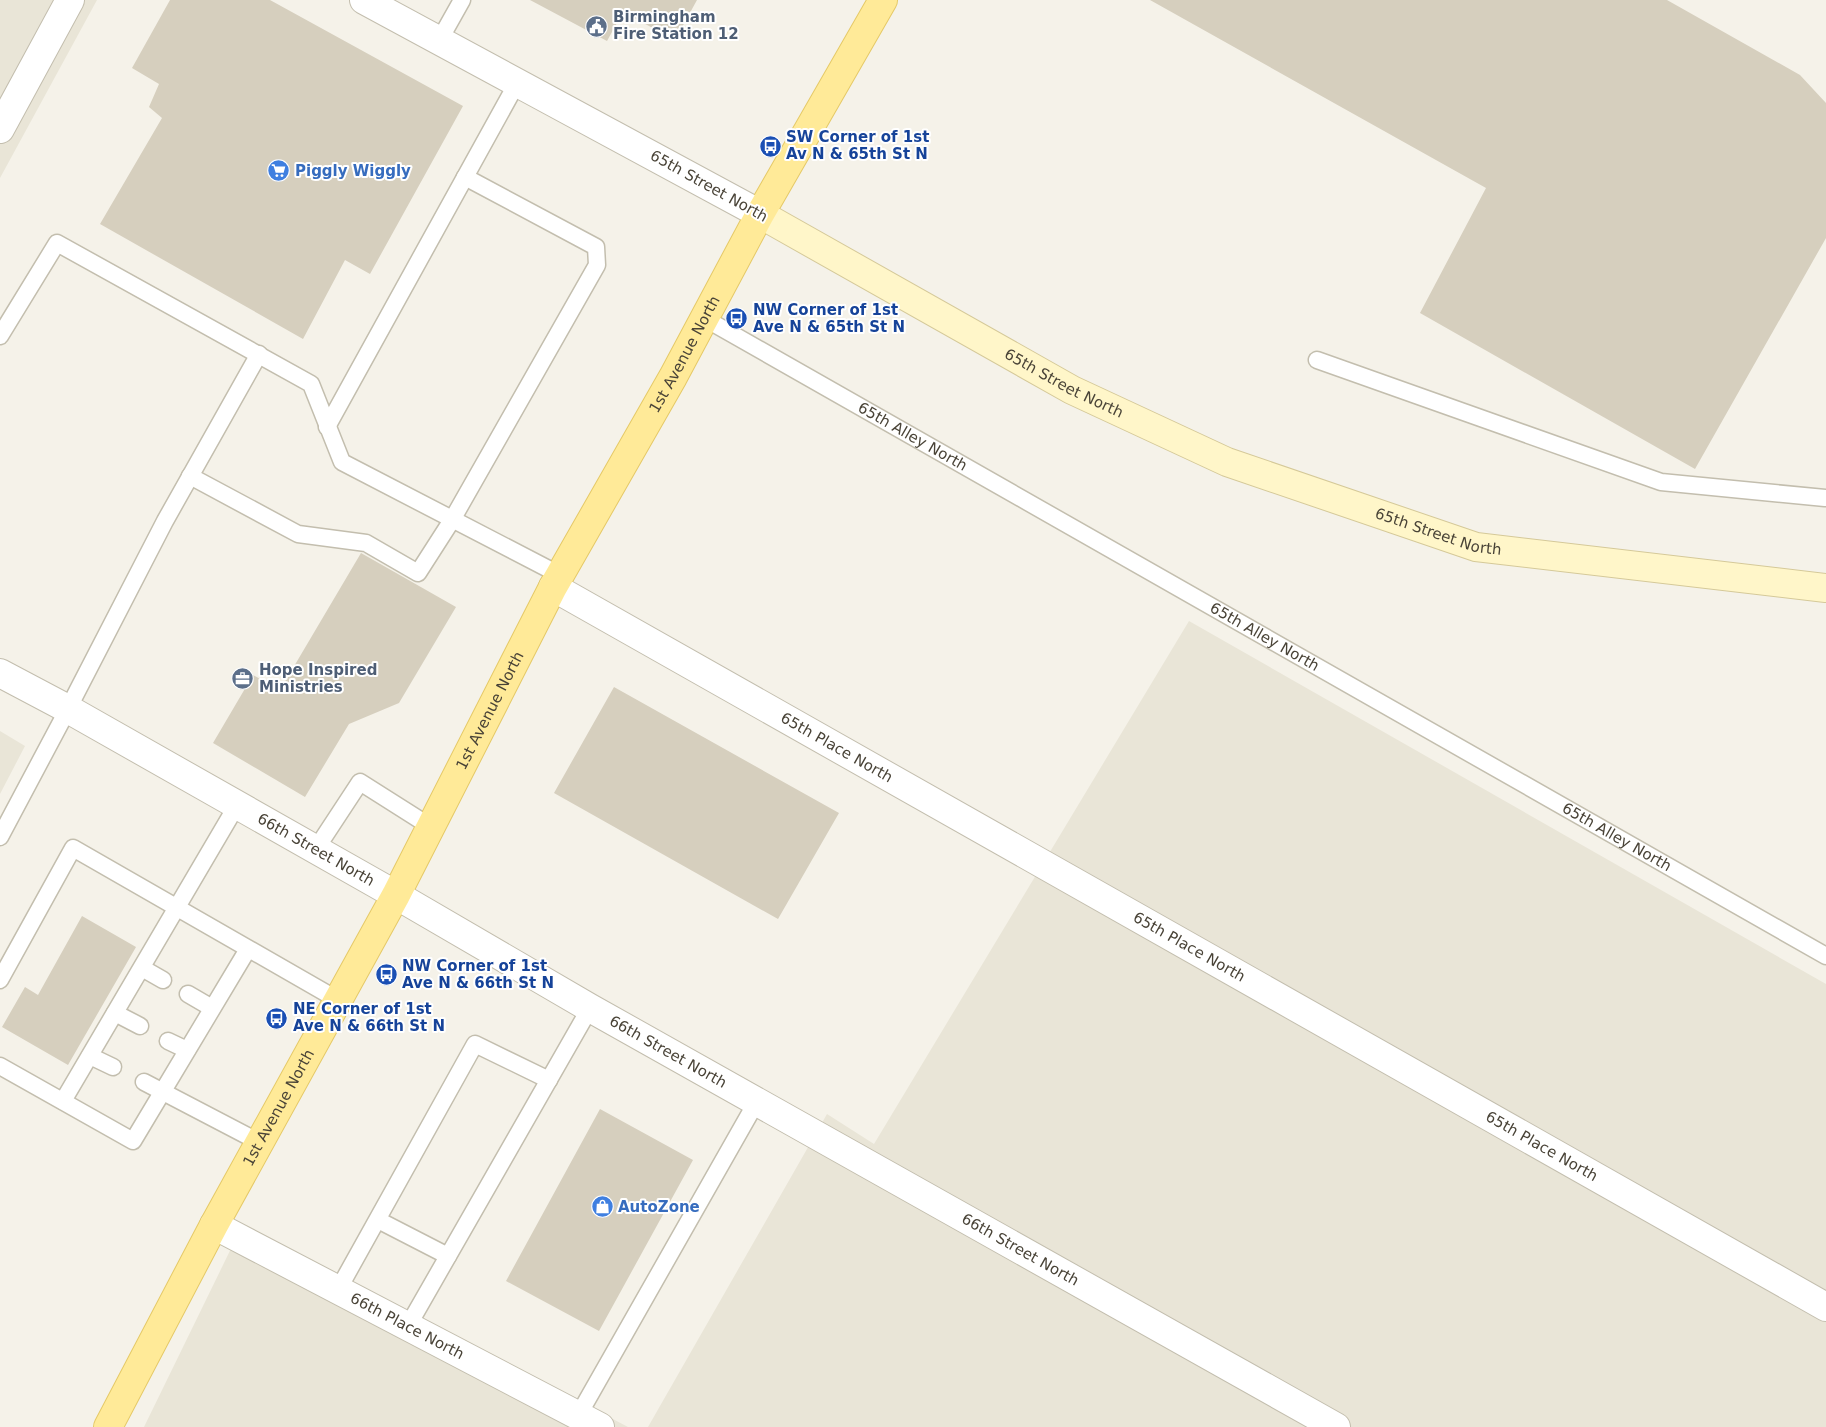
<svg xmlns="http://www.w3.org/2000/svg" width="1826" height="1427" font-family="'DejaVu Sans',sans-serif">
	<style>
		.residential { fill: #e9e5d7 }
		.building { fill: #d6cfbe }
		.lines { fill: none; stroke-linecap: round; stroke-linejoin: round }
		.lane-casing { stroke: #c3beae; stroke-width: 19 }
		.street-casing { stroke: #c3beae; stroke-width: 30 }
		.secondary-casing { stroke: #d5c999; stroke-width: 30 }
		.primary-casing { stroke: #e5c967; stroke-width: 30 }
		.lane { stroke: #fff; stroke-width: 16 }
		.street { stroke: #fff; stroke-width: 28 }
		.secondary { stroke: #fff6c9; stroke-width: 28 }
		.primary { stroke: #ffea98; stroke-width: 28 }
		.labels { text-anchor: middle; stroke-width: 4; stroke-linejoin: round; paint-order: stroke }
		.service-label { font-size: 15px; font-weight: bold; fill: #4e5e75; stroke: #fff; text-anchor: start }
		.transit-label { font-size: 15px; font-weight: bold; fill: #164399; stroke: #fff; text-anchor: start }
		.shop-label { font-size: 15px; font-weight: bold; fill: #366cbe; stroke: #fff; text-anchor: start }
		.street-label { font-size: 15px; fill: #494337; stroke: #fff }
	</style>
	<rect width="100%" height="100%" fill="#f5f2e9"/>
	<path class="residential" d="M 0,0 L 97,0 L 0,178 Z
		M 1189,621 L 1826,984 L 1826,1427 L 648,1427 L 827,1114 L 874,1144 Z
		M 0,731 L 25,746 L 0,794 Z
		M 243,1224 L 628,1427 L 144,1427 Z"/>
	<path class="building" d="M 170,0 L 270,0 L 463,106 L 370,274 L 345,260 L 303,339 L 100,224 L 162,118 L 149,107 L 159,84 L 132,68 Z
		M 530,0 L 697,0 L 675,40 L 623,12 L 607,41 Z
		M 1150,0 L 1667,0 L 1800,75 L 1826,103 L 1826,238 L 1695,469 L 1420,313 L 1486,188 Z
		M 361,553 L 456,607 L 399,703 L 349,724 L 305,797 L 213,743 L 253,675 L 280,690 Z
		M 614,687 L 839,813 L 778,919 L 554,793 Z
		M 82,916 L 136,947 L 68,1065 L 2,1027 L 25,987 L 38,995 Z
		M 600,1109 L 693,1160 L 599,1331 L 506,1281 Z"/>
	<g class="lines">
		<defs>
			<g id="lane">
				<path d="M 439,41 L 462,0"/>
				<path id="s1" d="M 704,318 L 1826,956"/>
				<path d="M 0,336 L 57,243 L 311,384 L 342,462 L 560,575"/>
				<path d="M 1317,360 L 1661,482 L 1825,498"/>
				<path d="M 327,427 L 517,83"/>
				<path d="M 190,476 L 298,534 L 366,543 L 418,573 L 452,520 L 597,265 L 596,247 L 465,177"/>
				<path d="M 0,837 L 68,709 L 165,521 L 259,354"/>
				<path d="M 316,849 L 360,782 L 431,827"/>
				<path d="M 142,968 L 163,980"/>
				<path d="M 0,980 L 73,848 L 338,1000"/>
				<path d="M 188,994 L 212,1008"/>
				<path d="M 115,1013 L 140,1026"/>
				<path d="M 168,1041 L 187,1050"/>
				<path d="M 90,1056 L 113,1067"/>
				<path d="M 0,1066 L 133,1141 L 248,949"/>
				<path d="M 144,1082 L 259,1142"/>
				<path d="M 63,1101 L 237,805"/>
				<path d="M 378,1220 L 448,1256"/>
				<path d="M 338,1290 L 475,1044 L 549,1080"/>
				<path d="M 408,1326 L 590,1008"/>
				<path d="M 578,1416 L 757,1101"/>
			</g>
			<g id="street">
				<path d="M 364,0 L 760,214"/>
				<path d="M 0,129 L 70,0"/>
				<path id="s2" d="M 553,587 L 1826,1307"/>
				<path id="s3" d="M 0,673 L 68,709 L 396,895 L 590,1008 L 1336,1427"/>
				<path id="s4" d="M 214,1225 L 600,1427"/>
			</g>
			<g id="secondary">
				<path id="s5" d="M 760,214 L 1072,390 L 1227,462 L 1476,547 L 1826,588"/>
			</g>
			<g id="primary">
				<path id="s6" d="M 108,1427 L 214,1225 L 396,895 L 553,587 L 673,377 L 760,214 L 883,0"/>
			</g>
		</defs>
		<use href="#lane" class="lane-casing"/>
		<use href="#street" class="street-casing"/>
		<use href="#secondary" class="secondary-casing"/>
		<use href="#primary" class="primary-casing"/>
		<use href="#lane" class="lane"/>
		<use href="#street" class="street"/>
		<use href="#secondary" class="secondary"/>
		<use href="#primary" class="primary"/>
	</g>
	<defs>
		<symbol id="civic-disc" viewBox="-11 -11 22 22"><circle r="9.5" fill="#5c6f8a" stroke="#fff"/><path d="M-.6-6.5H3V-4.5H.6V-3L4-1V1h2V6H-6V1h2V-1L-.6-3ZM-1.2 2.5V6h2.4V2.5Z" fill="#fff"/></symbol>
		<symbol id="bus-disc" viewBox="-11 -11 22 22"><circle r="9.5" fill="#1a4fb4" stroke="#fff"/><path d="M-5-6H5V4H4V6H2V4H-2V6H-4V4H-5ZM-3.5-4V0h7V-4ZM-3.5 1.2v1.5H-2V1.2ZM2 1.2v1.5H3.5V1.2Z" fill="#fff"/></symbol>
		<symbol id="supermarket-disc" viewBox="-11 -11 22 22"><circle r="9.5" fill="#3f7fe0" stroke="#fff"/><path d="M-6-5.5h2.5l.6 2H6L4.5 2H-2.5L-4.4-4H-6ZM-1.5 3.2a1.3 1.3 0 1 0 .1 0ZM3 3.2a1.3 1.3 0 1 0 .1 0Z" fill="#fff"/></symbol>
		<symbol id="office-disc" viewBox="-11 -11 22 22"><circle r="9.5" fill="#5c6f8a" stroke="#fff"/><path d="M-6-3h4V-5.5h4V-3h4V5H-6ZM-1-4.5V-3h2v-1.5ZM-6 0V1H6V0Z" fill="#fff"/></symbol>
		<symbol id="shop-disc" viewBox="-11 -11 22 22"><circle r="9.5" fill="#3f7fe0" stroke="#fff"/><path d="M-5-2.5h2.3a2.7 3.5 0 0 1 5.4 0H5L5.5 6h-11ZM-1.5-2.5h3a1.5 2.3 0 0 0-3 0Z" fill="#fff"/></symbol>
	</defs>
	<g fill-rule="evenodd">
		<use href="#civic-disc" x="584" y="14" width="25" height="25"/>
		<use href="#bus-disc" x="758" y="134" width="25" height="25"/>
		<use href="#supermarket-disc" x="266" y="158" width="25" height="25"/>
		<use href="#bus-disc" x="724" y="306" width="25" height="25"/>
		<use href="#office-disc" x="230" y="666" width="25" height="25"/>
		<use href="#bus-disc" x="374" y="962" width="25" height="25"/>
		<use href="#bus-disc" x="264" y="1006" width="25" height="25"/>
		<use href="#shop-disc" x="590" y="1194" width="25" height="25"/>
	</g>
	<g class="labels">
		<g class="service-label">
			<text x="613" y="22">Birmingham<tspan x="613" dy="17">Fire Station 12</tspan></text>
			<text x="259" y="675">Hope Inspired<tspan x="259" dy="17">Ministries</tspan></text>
		</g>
		<g class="transit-label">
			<text x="786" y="142">SW Corner of 1st<tspan x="786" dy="17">Av N &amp; 65th St N</tspan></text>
			<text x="753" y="315">NW Corner of 1st<tspan x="753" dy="17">Ave N &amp; 65th St N</tspan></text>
			<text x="402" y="971">NW Corner of 1st<tspan x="402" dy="17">Ave N &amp; 66th St N</tspan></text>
			<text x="293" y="1014">NE Corner of 1st<tspan x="293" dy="17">Ave N &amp; 66th St N</tspan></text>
		</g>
		<g class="shop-label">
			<text x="295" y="176">Piggly Wiggly</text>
			<text x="618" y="1212">AutoZone</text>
		</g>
		<g class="street-label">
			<text transform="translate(709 186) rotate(29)" y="5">65th Street North</text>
			<text dy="5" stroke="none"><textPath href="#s6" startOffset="1218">1st Avenue North</textPath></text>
			<text dy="5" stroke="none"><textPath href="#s5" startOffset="348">65th Street North</textPath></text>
			<text dy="5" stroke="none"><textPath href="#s1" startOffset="240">65th Alley North</textPath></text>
			<text dy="5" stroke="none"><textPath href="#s5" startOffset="752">65th Street North</textPath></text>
			<text dy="5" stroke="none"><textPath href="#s1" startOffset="645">65th Alley North</textPath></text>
			<text dy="5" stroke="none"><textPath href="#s6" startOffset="812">1st Avenue North</textPath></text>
			<text dy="5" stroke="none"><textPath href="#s2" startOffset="326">65th Place North</textPath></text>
			<text dy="5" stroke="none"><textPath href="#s1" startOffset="1050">65th Alley North</textPath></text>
			<text dy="5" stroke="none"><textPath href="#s3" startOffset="362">66th Street North</textPath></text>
			<text dy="5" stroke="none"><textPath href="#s2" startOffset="731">65th Place North</textPath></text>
			<text dy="5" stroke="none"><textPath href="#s3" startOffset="768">66th Street North</textPath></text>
			<text dy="5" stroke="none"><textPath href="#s6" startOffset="362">1st Avenue North</textPath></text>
			<text dy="5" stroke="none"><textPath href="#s2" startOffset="1136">65th Place North</textPath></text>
			<text dy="5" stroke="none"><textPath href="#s3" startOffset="1172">66th Street North</textPath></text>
			<text dy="5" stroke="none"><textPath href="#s4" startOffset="218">66th Place North</textPath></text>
		</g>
	</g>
</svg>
